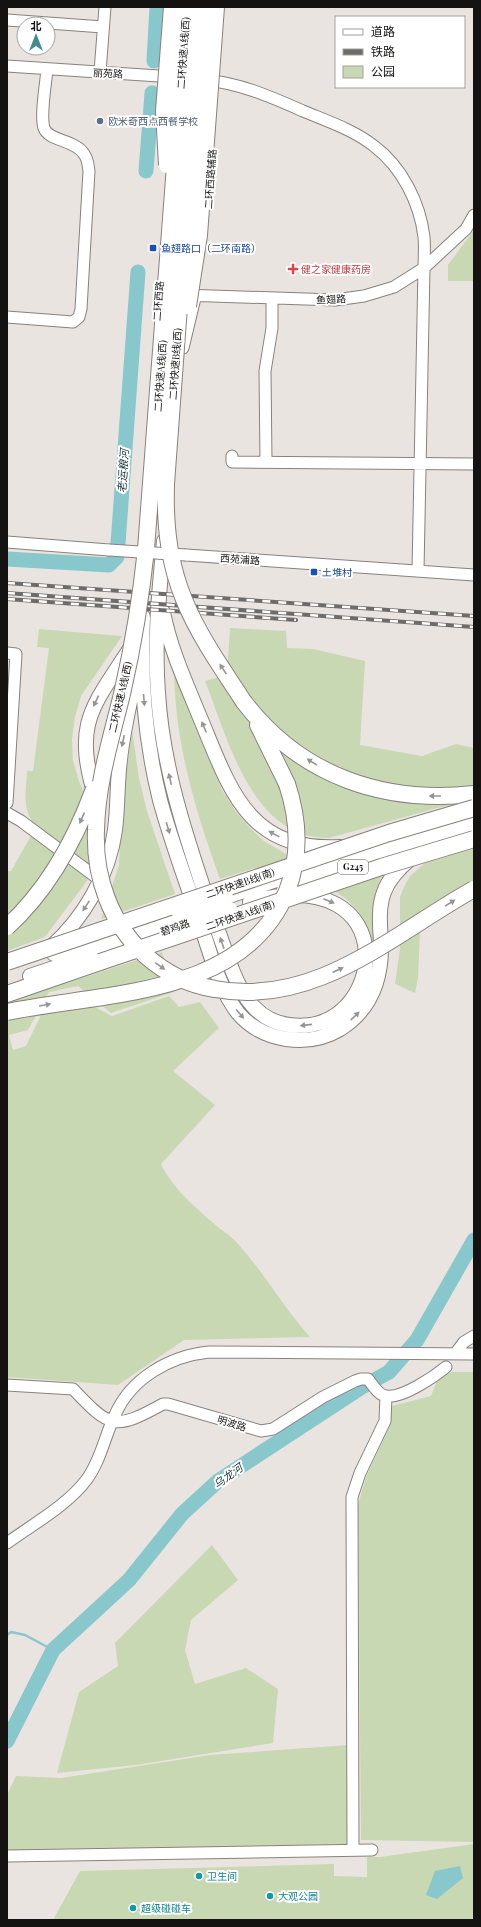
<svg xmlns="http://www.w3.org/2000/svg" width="481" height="1927" font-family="'Playfair Display','Noto Sans SC',serif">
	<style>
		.green { fill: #c8d8b3 }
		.water { fill: #88c7cb }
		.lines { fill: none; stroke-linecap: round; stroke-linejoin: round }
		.stream { stroke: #88c7cb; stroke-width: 2.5 }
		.river { stroke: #88c7cb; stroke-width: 15 }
		.minor-casing { stroke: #88827e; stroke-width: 13 }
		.major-casing { stroke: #88827e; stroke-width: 16 }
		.highway-casing { stroke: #88827e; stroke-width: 18 }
		.minor { stroke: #fff; stroke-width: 11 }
		.major { stroke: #fff; stroke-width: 14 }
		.highway { stroke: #fff; stroke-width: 16 }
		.rail-casing { stroke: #6e6b68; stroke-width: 4 }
		.rail { stroke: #fff; stroke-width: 2.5; stroke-dasharray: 8; stroke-linecap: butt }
		.minor-bridge-casing { stroke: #88827e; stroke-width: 13; stroke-linecap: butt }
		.major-bridge-casing { stroke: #88827e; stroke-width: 16; stroke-linecap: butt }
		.highway-bridge-casing { stroke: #88827e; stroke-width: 18; stroke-linecap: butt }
		.minor-bridge { stroke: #fff; stroke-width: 11 }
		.major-bridge { stroke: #fff; stroke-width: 14 }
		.highway-bridge { stroke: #fff; stroke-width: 16 }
		.oneway { fill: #969594 }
		.service-dot { fill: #5c6f8a; stroke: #fff; stroke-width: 1.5 }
		.transit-dot { fill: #1a4fb4; stroke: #fff; stroke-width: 1.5 }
		.health-dot { fill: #e0444e; stroke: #fff; stroke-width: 1.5 }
		.culture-dot { fill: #0f9aa8; stroke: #fff; stroke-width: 1.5 }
		.labels { text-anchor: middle; stroke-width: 4; stroke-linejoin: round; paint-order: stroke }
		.shield { fill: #fff; stroke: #5b5a59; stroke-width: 1 }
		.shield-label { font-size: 9px; font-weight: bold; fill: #151312 }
		.street-label { font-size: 10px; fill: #151312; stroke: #fff }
		.service-label { font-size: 10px; fill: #4e5e75; stroke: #fff; text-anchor: start }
		.transit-label { font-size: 10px; fill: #164399; stroke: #fff; text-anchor: start }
		.health-label { font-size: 10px; fill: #be3a42; stroke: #fff; text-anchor: start }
		.culture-label { font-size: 10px; fill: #0d838f; stroke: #fff; text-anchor: start }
		.water-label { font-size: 11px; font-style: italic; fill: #163538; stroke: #fff }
	</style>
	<rect width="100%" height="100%" fill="#eae4e0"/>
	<path class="green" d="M 474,230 L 474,281 L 448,281 L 448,265 Z
		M 230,628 L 286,631 L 287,648 L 313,649 L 365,661 L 360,745 L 422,756 L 456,744 L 474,748 L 474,801 L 437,808 L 329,838 C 251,839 228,738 205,681 L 227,675 Z
		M 39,629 L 122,636 L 81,696 L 75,717 L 72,739 L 73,761 L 79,781 L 94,815 L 94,860 L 87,881 L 45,937 L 7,951 L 7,871 L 11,871 L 36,827 C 21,808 26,794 27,771 L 33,771 L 49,648 L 37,647 Z
		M 174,666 L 222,790 L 236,812 L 251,829 L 264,841 L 291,857 L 220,879 C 195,810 174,740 174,666 Z
		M 132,730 L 139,778 L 147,811 L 175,894 L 101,919 L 119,865 L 122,806 Z
		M 474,848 L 474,895 L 420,930 L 418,978 L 415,993 L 395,984 L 400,949 L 400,897 L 405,885 L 410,876 L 425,863 Z
		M 385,871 C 369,895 373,921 375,949 L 373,949 C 369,921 354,901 329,888 Z
		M 162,952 L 174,992 L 111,1013 L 78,986 L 49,992 L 28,1030 L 9,1035 L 13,1050 L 26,1046 L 43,1011 L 87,1003 L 112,1016 L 169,996 L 179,1007 L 200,1002 L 219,1028 L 173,1071 L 215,1105 L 161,1164 C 173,1189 197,1209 218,1227 C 225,1232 233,1238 239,1245 C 265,1274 284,1308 310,1337 L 184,1340 L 118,1385 L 7,1377 L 7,1002 Z
		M 451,1372 L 474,1372 L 474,1842 L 361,1840 L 358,1505 L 366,1477 L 390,1426 L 392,1406 L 431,1396 L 437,1381 Z
		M 212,1545 L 238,1580 L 191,1620 L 185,1650 L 195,1684 L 246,1668 L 278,1689 L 273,1743 L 136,1765 L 57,1773 L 79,1692 L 118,1666 L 115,1643 Z
		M 349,1745 L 349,1844 L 7,1852 L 7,1795 L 16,1776 L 61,1778 L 210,1755 Z
		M 474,1844 L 474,1920 L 53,1920 L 80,1871 L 334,1864 L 334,1876 L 367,1877 L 367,1857 L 380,1857 Z"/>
	<path class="water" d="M 460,1866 L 463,1878 L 437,1899 L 426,1895 L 435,1871 Z"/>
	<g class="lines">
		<path class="stream" d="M 7,1635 L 11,1632 L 25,1635 L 53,1650"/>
		<path class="river" d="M 154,61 L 157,7
			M 146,171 L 152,93
			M 7,559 L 109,565 L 117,557 L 138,272
			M 7,1741 L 53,1650 L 129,1580 L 182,1514 L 218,1481 L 362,1387 L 389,1372 L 417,1340 L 474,1240"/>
		<defs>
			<path id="minor" d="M 7,20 L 103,27
				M 7,66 L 174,77
				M 100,72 L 105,7
				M 205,80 C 240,83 271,97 303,111 C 327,121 354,130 374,146 C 402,167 420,203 424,237 C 425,247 424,258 424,268 L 418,570
				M 183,295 L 335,300 L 364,296 L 394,287 L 424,268 L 466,229 L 474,215
				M 7,317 L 73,322 L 79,317 L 81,309 L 89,171 C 88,165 88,159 84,154 C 76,140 48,141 44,128 C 40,115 46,83 47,69
				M 183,348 L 195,298
				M 232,456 L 232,462 L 474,464
				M 266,462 L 265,371 L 272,328 L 272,298
				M 7,542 L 109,550
				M 186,555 L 474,575
				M 7,653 L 16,654 L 7,803
				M 7,813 L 21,821 L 100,880
				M 455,1354 L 464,1342 L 474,1336
				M 7,1385 L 73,1389 C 110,1428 114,1431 163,1404 L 168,1404 L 261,1431 L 273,1429 L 323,1397 L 355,1381 L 361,1379 L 368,1379 C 373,1385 378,1395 386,1396 C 402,1399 435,1376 446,1367
				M 7,1543 C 32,1525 69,1504 87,1479 C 101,1460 105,1435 115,1415 C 131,1378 170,1356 209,1352 L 474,1354
				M 353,1850 L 352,1497 L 360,1473 L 385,1421 L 386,1396
				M 7,1856 L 372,1850"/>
			<path id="major" d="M 164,541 C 159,592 154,642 158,693 C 162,759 181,821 202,884 C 212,913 222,943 233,972 C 244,999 259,1021 289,1025 C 388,1039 408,858 250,902
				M 163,612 C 170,648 185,681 199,715 C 229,786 246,852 340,847
				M 143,617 C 140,679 145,740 160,800 C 171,841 186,880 199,920 C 210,951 218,987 238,1013 C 263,1042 308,1048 340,1029 C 372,1009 382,977 381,942 C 380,925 378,908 384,892 C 389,878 399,868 411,858
				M 96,799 C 73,723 91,709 131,647
				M 398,838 L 421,832
				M 429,847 L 457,834
				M 284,890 L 407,849 L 474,830
				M 226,897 L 391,841 L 474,817
				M 50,948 C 84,918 109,875 115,830 C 118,807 117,783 120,760 C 123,730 131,700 136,670
				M 54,954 L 179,913
				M 30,976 L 182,925"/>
			<path id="highway" d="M 244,702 C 301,776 383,804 474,794
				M 258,725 L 287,784
				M 7,994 L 100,962"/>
		</defs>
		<use href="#minor" class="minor-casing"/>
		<use href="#major" class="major-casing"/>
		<use href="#highway" class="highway-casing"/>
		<use href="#minor" class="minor"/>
		<use href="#major" class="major"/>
		<use href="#highway" class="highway"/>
		<defs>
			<path id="rail" d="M 7,583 L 474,616
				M 7,593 L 474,627
				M 7,599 L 296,620"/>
		</defs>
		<use href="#rail" class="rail-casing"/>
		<use href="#rail" class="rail"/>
		<defs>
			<path id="minor-bridge" d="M 109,550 L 186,555"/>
			<path id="major-bridge" d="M 179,913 L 226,897
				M 182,925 L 230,909"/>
			<path id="highway-bridge" d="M 187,7 L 146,549 C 141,598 133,646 122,694 C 111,739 97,783 96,830 C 94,876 110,923 145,955 C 164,972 189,985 215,989 C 315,1008 393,934 474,889
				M 201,7 L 166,484 C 163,582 192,624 244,702
				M 167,165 L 164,111 L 172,7
				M 188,306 L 199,235 L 216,7
				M 7,927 C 48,890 75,840 94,789
				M 7,962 L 389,833 L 474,808
				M 100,962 L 381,867 L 474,839
				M 7,1012 C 102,992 244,998 287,891 C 301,855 299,820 287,784"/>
		</defs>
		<use href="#minor-bridge" class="minor-bridge-casing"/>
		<use href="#major-bridge" class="major-bridge-casing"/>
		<use href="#highway-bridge" class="highway-bridge-casing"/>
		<use href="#minor-bridge" class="minor-bridge"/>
		<use href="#major-bridge" class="major-bridge"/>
		<use href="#highway-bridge" class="highway-bridge"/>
	</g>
	<defs><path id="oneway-solid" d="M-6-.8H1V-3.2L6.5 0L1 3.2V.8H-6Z"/></defs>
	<g class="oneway">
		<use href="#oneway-solid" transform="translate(223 669) rotate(-124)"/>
		<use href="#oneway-solid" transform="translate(144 700) rotate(85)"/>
		<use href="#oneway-solid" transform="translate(96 701) rotate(115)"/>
		<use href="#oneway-solid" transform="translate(204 727) rotate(-113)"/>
		<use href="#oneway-solid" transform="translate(123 741) rotate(102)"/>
		<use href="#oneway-solid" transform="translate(312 762) rotate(-148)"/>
		<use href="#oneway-solid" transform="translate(170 779) rotate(-103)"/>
		<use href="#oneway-solid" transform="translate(435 796) rotate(180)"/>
		<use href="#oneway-solid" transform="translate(82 818) rotate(114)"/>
		<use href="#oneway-solid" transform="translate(168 828) rotate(73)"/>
		<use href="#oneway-solid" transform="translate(274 834) rotate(-151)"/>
		<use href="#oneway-solid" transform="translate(329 901) rotate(23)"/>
		<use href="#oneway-solid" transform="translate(450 903) rotate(-32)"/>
		<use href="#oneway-solid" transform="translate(86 906) rotate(123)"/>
		<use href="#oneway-solid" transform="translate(222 943) rotate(-109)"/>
		<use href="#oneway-solid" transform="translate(160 966) rotate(35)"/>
		<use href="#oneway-solid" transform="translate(338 970) rotate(-25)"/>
		<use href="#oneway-solid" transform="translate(45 1005) rotate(-10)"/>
		<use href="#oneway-solid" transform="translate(240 1014) rotate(50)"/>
		<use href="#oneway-solid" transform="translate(355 1016) rotate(-44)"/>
		<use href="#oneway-solid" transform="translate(306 1025) rotate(174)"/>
	</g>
	<circle class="service-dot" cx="100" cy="121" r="4"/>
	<g class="transit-dot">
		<rect x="149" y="244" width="8" height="8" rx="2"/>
		<rect x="310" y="568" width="8" height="8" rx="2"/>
	</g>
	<path class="health-dot" d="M291 263h4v4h4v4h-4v4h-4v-4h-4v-4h4z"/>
	<g class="culture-dot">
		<circle cx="199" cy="1876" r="4"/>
		<circle cx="270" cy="1896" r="4"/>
		<circle cx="133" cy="1908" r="4"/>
	</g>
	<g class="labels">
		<rect class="shield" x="338" y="860" width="30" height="14" rx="3"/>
		<g class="shield-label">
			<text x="353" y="870">G245</text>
		</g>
		<g class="street-label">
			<text transform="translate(183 53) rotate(-86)" y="4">二环快速A线(西)</text>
			<text transform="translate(108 73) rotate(3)" y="4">丽苑路</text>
			<text transform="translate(210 179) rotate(-86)" y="4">二环西路辅路</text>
			<text transform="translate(331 299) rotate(-3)" y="4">鱼翅路</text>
			<text transform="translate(158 301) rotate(-86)" y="4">二环西路</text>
			<text transform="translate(175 364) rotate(-86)" y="4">二环快速B线(西)</text>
			<text transform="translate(160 376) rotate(-86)" y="4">二环快速A线(西)</text>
			<text transform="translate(240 559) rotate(4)" y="4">西苑浦路</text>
			<text transform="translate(120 697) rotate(-77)" y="4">二环快速A线(西)</text>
			<text transform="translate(240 883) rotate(-19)" y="4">二环快速B线(南)</text>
			<text transform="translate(240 915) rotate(-19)" y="4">二环快速A线(南)</text>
			<text transform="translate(175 927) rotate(-19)" y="4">碧鸡路</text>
			<text transform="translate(232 1423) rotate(17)" y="4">明波路</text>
		</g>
		<g class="service-label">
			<text x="108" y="125">欧米奇西点西餐学校</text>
		</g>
		<g class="transit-label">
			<text x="161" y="252">鱼翅路口（二环南路）</text>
			<text x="322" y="576">土堆村</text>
		</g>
		<g class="health-label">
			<text x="301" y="273">健之家健康药房</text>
		</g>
		<g class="culture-label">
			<text x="207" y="1880">卫生间</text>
			<text x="278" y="1900">大观公园</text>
			<text x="141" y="1912">超级碰碰车</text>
		</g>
		<g class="water-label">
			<text transform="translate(123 471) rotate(-86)" y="4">老运粮河</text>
			<text transform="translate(228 1476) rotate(-36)" y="4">乌龙河</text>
		</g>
	</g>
	<rect width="481" height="1927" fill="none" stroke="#151312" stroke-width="16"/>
	<rect x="335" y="16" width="130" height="72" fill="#ffffff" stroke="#a1a1a0"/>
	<rect x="343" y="29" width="20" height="6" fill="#ffffff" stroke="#a1a1a0"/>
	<text x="371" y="36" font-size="12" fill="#151312">道路</text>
	<rect x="343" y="49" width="20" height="6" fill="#6e6b68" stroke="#a1a1a0"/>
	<text x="371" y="56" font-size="12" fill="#151312">铁路</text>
	<rect x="343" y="66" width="20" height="12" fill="#c8d8b3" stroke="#a1a1a0"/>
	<text x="371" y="76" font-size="12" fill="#151312">公园</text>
	<g transform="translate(36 36)"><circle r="19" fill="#ffffff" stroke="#a1a1a0"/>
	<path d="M0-3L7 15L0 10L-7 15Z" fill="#438b90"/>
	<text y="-6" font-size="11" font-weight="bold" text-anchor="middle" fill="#151312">北</text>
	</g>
</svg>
